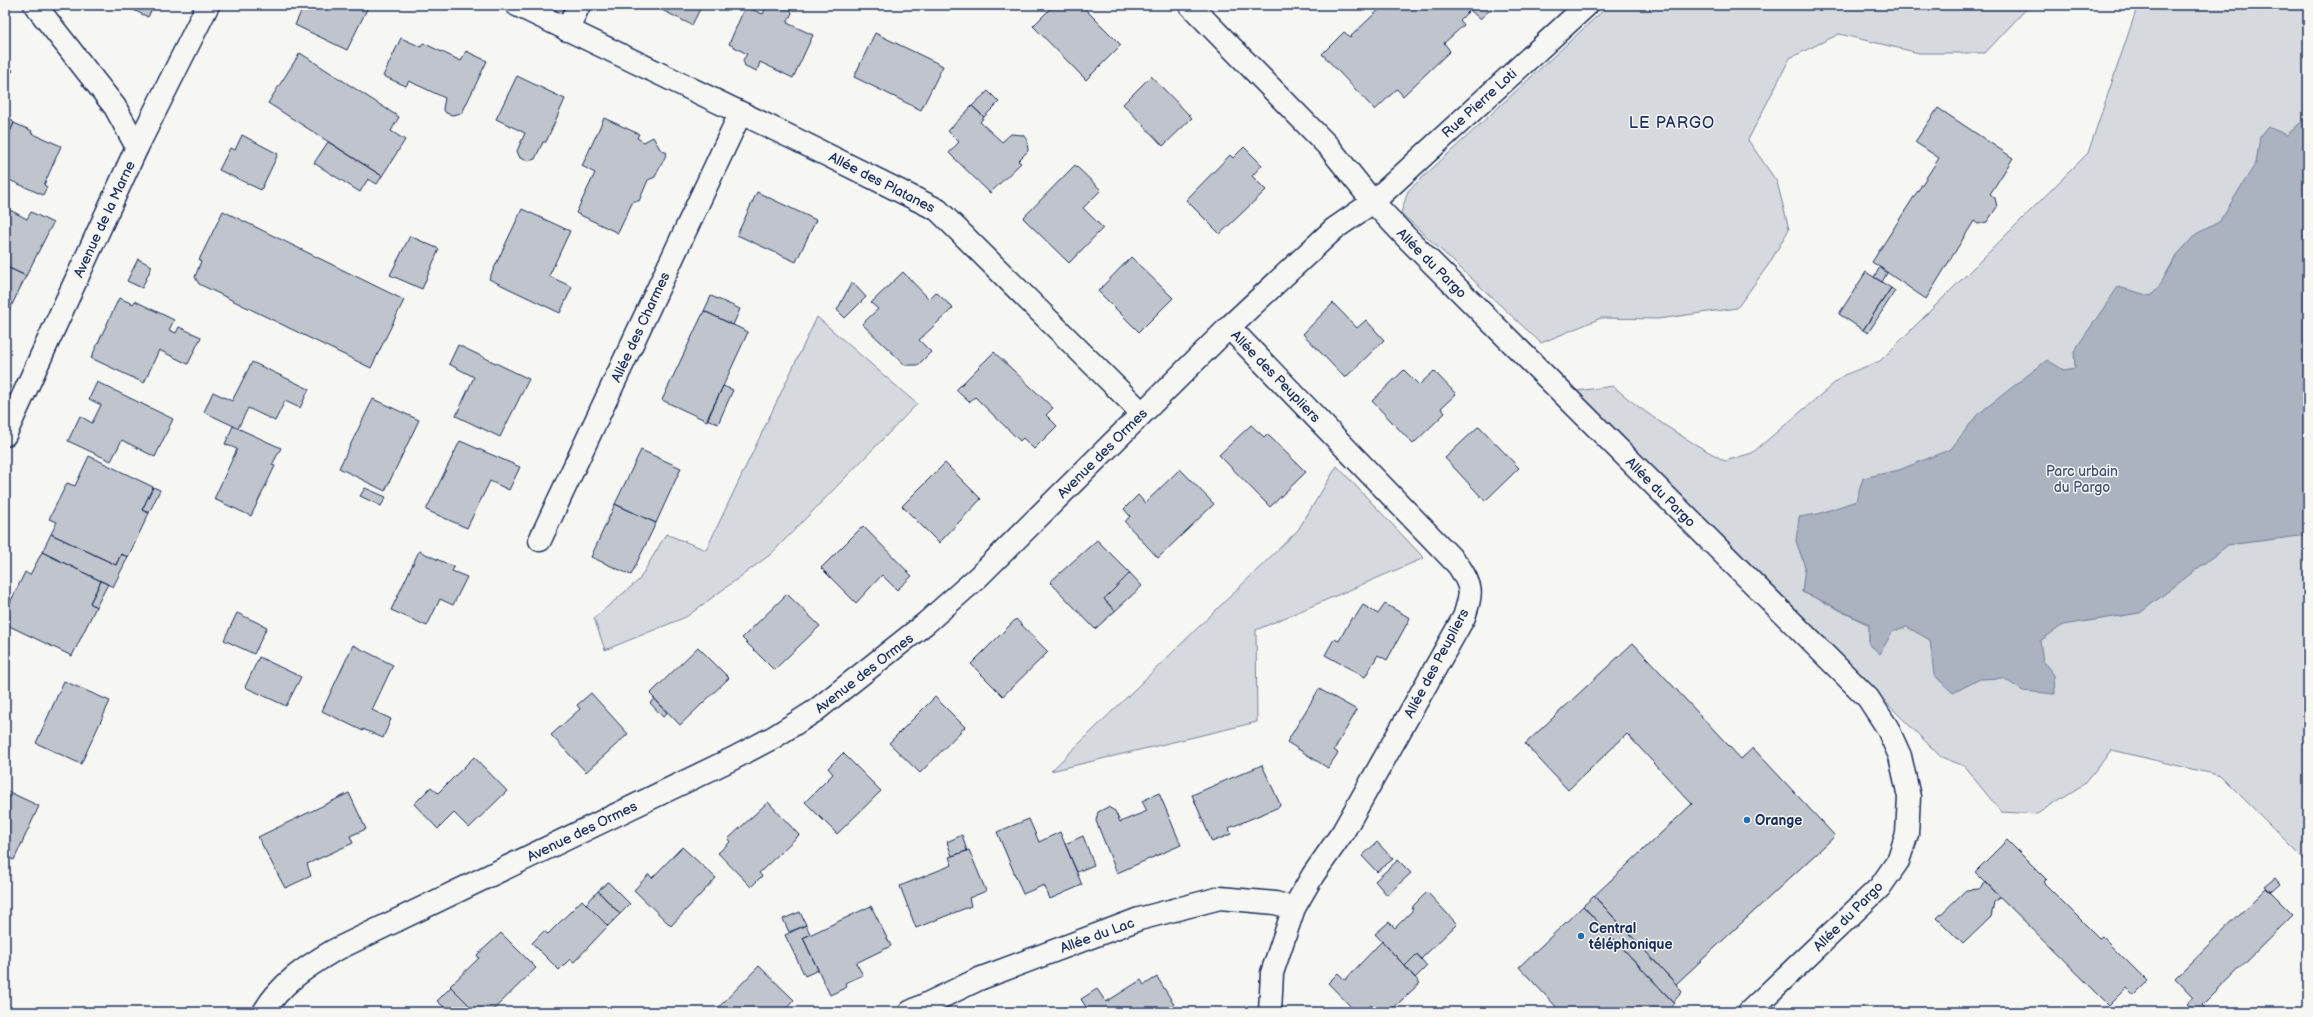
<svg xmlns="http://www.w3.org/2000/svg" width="2313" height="1017" font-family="'Balsamiq Sans',sans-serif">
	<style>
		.green { fill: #d6d9dd; stroke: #78849e; fill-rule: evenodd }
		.water { fill: #abb2c0; stroke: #717e99 }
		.building { fill: #c0c4cd; stroke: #1b2f5e }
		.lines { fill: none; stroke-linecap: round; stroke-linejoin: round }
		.street-casing { stroke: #1b2f5e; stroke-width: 25 }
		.secondary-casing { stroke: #1b2f5e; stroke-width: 25 }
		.street { stroke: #f6f6f2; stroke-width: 22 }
		.secondary { stroke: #f6f6f2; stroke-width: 22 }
		.poi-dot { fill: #1f6fb2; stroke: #f6f6f2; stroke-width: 1.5 }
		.labels { text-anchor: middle; stroke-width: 3; stroke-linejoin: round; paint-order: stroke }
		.street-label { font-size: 14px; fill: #1b2f5e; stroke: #f6f6f2 }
		.park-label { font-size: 14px; fill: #405177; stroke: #f6f6f2 }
		.poi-label { font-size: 14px; font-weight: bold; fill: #1b2f5e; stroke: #f6f6f2; text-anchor: start }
		.quarter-label { font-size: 16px; letter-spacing: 1px; fill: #1b2f5e; stroke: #f6f6f2 }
	</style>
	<rect width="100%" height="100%" fill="#f6f6f2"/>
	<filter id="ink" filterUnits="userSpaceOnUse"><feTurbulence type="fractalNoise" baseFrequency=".025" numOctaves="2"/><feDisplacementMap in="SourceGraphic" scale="8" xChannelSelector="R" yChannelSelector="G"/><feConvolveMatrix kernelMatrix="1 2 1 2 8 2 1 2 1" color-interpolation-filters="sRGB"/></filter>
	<g filter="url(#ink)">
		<path class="green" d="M 1609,5 L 2030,5 L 1985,53 L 1919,53 L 1839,34 L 1790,58 L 1748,140 L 1777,182 L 1789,229 L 1769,264 L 1737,308 L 1658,319 L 1601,318 L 1541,343 L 1401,213 L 1408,191 Z
			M 2138,5 L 2308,5 L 2308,863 L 2221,776 L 2112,750 L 2084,784 L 2037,814 L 2001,812 L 1964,766 L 1941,757 L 1798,615 L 1588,419 L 1577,391 L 1613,386 C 1647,416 1685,439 1725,461 L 1752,453 L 1844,375 L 1880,361 L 2088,153 ZM 1803,587 L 1891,634 L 1869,644 L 1869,625 C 1846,615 1826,601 1802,592 Z
			M 817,317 L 917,404 L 771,554 L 686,617 L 605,650 L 594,618 L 639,580 L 666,534 L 706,550 Z
			M 1337,466 L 1424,558 L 1256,630 L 1257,722 L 1051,771 L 1298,530 Z"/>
		<path class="water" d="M 2308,116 L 2308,535 L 2228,545 L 2140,613 L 2063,625 L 2040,641 L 2043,661 L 2054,675 L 2055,694 L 2023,691 L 2003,678 L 1980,679 L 1953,693 L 1934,675 L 1930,640 L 1907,627 L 1892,632 L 1880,654 L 1869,644 L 1869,624 C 1846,614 1826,601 1802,592 L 1805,567 L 1796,541 L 1799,517 L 1818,514 L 1856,501 L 1863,478 L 1899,470 L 1951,449 L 1977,415 L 2047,360 L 2064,370 L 2075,368 L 2074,351 L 2118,287 L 2151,296 L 2160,285 L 2176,256 L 2196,234 L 2219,222 L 2256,163 L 2260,137 L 2268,127 L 2287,135 Z"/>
		<path class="building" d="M 123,5 L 154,5 L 148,17 Z
			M 304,5 L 369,5 L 347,50 L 295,25 Z
			M 652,5 L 702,5 L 692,25 Z
			M 767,5 L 790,6 L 792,13 L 787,23 L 813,35 L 793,78 L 760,62 L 757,71 L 745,66 L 743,60 L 747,54 L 729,44 L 745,7 L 763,14 Z
			M 1054,5 L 1081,5 L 1121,45 L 1086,80 L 1033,26 Z
			M 1384,5 L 1495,5 L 1480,19 L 1470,10 L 1460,20 L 1464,25 L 1444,43 L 1450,51 L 1403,96 L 1397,89 L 1375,110 L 1322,54 L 1344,32 L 1350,37 Z
			M 875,33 L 943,66 L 921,110 L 854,77 Z
			M 401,38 L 421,47 L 423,43 L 461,61 L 466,51 L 487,61 L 462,113 L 452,115 L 446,113 L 443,109 L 445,98 L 409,81 L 406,86 L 383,76 Z
			M 300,53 L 399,117 L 391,131 L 405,140 L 382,176 L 268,103 Z
			M 5,60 L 13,71 L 5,76 Z
			M 517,76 L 565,99 L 546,142 L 543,142 L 535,159 L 528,161 L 520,158 L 517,151 L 525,133 L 496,119 Z
			M 1151,76 L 1192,118 L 1163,146 L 1123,104 Z
			M 988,91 L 999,102 L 984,117 L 972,106 Z
			M 972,106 L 984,117 L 980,122 L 1002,142 L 1011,134 L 1023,135 L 1027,140 L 1028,151 L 1018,161 L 1021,163 L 990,193 L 949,153 L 959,142 L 948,131 Z
			M 1938,108 L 2013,158 L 1990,194 L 1995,198 L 1997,207 L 1987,222 L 1978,224 L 1974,221 L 1926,299 L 1872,262 L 1939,158 L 1915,142 Z
			M 5,112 L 14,123 L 9,134 L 5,133 Z
			M 604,118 L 639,134 L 637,138 L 644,142 L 653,137 L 660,149 L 667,153 L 655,177 L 648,180 L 639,201 L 633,201 L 618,233 L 576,213 L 595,173 L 582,166 Z
			M 14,123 L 32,131 L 31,133 L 61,146 L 44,185 L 47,187 L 43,195 L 5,178 L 5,133 L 9,134 Z
			M 242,135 L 278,154 L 261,190 L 219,170 L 230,148 L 235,150 Z
			M 328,142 L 382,176 L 377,184 L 368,179 L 360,192 L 314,163 Z
			M 1244,147 L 1262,165 L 1252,176 L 1266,190 L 1220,234 L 1186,200 L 1230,155 L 1233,158 Z
			M 1075,165 L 1101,190 L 1083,208 L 1103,228 L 1069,263 L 1023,218 Z
			M 757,192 L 816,220 L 796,262 L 737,235 Z
			M 6,208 L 27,219 L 31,212 L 53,223 L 26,276 L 5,266 Z
			M 522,209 L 570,231 L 549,276 L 572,287 L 560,313 L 489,279 Z
			M 223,211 L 404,300 L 371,368 L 199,284 L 195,277 L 201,261 L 199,260 Z
			M 410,236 L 439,249 L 422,289 L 390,275 Z
			M 1131,257 L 1173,298 L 1139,332 L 1098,291 Z
			M 138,259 L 152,266 L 142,288 L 127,281 Z
			M 5,266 L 26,276 L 5,319 Z
			M 1880,267 L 1887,273 L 1882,282 L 1874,277 Z
			M 903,272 L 929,299 L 936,292 L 953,308 L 919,340 L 931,352 L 918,365 L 905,365 L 862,324 L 878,309 L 871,303 Z
			M 1866,272 L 1891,288 L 1863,330 L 1839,314 Z
			M 852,282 L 866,297 L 845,318 L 837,310 Z
			M 1891,288 L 1895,291 L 1868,333 L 1863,330 Z
			M 711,296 L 740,309 L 733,325 L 704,311 Z
			M 119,298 L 133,304 L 135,301 L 174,320 L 169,330 L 176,333 L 179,327 L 201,337 L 188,364 L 159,350 L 144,383 L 91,358 Z
			M 1333,303 L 1357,328 L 1366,320 L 1384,340 L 1345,378 L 1303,334 Z
			M 704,311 L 748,332 L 707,421 L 662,400 Z
			M 458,345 L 529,379 L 500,437 L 456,416 L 474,377 L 449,364 Z
			M 994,352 L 1053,408 L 1046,415 L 1057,426 L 1034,449 L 1023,438 L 1020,441 L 975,397 L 969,402 L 956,390 Z
			M 252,362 L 309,389 L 300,408 L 285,401 L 275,421 L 248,408 L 238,428 L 204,412 L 213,392 L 232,401 Z
			M 1404,370 L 1419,385 L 1434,371 L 1456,394 L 1441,408 L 1445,413 L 1413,444 L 1372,401 Z
			M 97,382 L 173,419 L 155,457 L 122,440 L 111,461 L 68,441 L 80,416 L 92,423 L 101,405 L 89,399 Z
			M 723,386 L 733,390 L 718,424 L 707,419 Z
			M 373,399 L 419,420 L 385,491 L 339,468 Z
			M 1251,425 L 1264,437 L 1267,434 L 1306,472 L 1270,507 L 1219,455 Z
			M 233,426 L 281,448 L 272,465 L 275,466 L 251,516 L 214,499 L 237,449 L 225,444 Z
			M 1479,426 L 1519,468 L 1485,501 L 1445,458 Z
			M 460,441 L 520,467 L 509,490 L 490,481 L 467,528 L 426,510 Z
			M 641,450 L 681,468 L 656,523 L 615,504 Z
			M 89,456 L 153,487 L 142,510 L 149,513 L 128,557 L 121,554 L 116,565 L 51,534 L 57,522 L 49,519 L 67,483 L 75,486 Z
			M 945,463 L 981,499 L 939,543 L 902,506 Z
			M 1180,469 L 1214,504 L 1158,558 L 1125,522 L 1130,516 L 1124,509 L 1138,495 L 1145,503 Z
			M 153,487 L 160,490 L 149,513 L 142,510 Z
			M 365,488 L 386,497 L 381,506 L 360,496 Z
			M 615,504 L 656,523 L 631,575 L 591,557 Z
			M 863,526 L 912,576 L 897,590 L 882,575 L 856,603 L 821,568 Z
			M 51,534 L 116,565 L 121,554 L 128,557 L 113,587 L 42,552 Z
			M 1097,540 L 1130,573 L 1104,599 L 1115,611 L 1095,629 L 1050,582 Z
			M 419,551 L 454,567 L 452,571 L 467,577 L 453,605 L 440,599 L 427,626 L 391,610 Z
			M 42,552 L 101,581 L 90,603 L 96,607 L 72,656 L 5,624 L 5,613 L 25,572 L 30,575 Z
			M 1130,573 L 1142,586 L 1115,611 L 1104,599 Z
			M 101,581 L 108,584 L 96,607 L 90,603 Z
			M 787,594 L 820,626 L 774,670 L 742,638 Z
			M 1385,604 L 1410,618 L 1387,660 L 1378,655 L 1365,677 L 1325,655 L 1334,639 L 1339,641 L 1352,617 L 1354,619 L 1363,605 L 1378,614 Z
			M 237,613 L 267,627 L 254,654 L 224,640 Z
			M 1016,619 L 1048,652 L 1003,696 L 971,664 Z
			M 1633,643 L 1741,759 L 1753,748 L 1835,836 L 1676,984 L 1594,896 L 1692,804 L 1627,734 L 1568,790 L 1525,744 Z
			M 353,645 L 393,665 L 372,710 L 391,719 L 383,738 L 363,729 L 363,731 L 322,711 Z
			M 698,647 L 729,678 L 680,725 L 650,694 Z
			M 259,657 L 301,677 L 286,706 L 245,687 Z
			M 64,681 L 110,701 L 81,764 L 36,743 Z
			M 1319,689 L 1357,710 L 1334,750 L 1338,753 L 1328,768 L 1287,742 Z
			M 591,693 L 628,734 L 586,772 L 551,735 L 580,709 L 577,705 Z
			M 935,697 L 965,727 L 920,773 L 889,743 Z
			M 655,699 L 667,713 L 663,717 L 650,703 Z
			M 843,753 L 881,791 L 837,834 L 805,802 L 833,774 L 828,768 Z
			M 474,757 L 507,791 L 469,828 L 454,813 L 438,829 L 414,804 L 431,787 L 438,793 Z
			M 1262,765 L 1280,804 L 1279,807 L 1229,828 L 1231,834 L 1212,842 L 1192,795 Z
			M 5,790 L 39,806 L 14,860 L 5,856 Z
			M 349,793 L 366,829 L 350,836 L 353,843 L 307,864 L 311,876 L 285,888 L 258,837 Z
			M 1159,793 L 1181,845 L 1117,873 L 1096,821 L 1098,812 L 1108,807 L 1115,811 L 1120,822 L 1147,811 L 1142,801 Z
			M 768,802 L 799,835 L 759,873 L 762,876 L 751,887 L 718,853 L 730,842 L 728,839 Z
			M 1029,819 L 1039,842 L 1060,832 L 1082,885 L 1050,899 L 1044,885 L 1023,894 L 997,832 Z
			M 962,835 L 967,851 L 952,856 L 947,842 Z
			M 1083,836 L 1094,865 L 1077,872 L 1065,844 Z
			M 2007,840 L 2046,879 L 2043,882 L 2099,938 L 2102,936 L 2148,982 L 2134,996 L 2126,988 L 2109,1005 L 1975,872 Z
			M 1377,842 L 1393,859 L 1377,872 L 1362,856 Z
			M 682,847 L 716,878 L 671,926 L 634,890 L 649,874 L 652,878 Z
			M 969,850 L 986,891 L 969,898 L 971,906 L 916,928 L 900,886 L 952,865 L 949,857 Z
			M 1398,860 L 1411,873 L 1387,895 L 1375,881 Z
			M 2275,878 L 2280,884 L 2271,892 L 2265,886 Z
			M 608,882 L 630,904 L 620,914 L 598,891 Z
			M 1986,882 L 2000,897 L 1994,902 L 1991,917 L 1963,944 L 1937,918 L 1966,890 L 1979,889 Z
			M 2266,888 L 2293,915 L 2202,1005 L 2209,1012 L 2195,1012 L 2187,1004 L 2194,998 L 2175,978 Z
			M 598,891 L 620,914 L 608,926 L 586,904 Z
			M 1427,892 L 1457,924 L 1421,959 L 1417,954 L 1405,966 L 1375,934 L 1389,922 L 1395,928 L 1412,911 L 1413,906 Z
			M 1594,896 L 1676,984 L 1682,992 L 1673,1002 L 1583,906 Z
			M 582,900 L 608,926 L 574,962 L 570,959 L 559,970 L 532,943 L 544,931 L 548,934 Z
			M 871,906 L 891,946 L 856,963 L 863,975 L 845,983 L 847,987 L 830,995 L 803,938 Z
			M 1583,906 L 1675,1004 L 1666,1012 L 1561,1012 L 1519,967 Z
			M 800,912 L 806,925 L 789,932 L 783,919 Z
			M 806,925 L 810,934 L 803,938 L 818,970 L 805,976 L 785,935 Z
			M 501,933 L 536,968 L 491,1012 L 476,1012 L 450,986 L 479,958 L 477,955 Z
			M 1382,941 L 1420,983 L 1389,1012 L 1378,1012 L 1371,1005 L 1362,1012 L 1356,1012 L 1328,983 L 1338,973 L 1345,980 Z
			M 1417,954 L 1427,966 L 1415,978 L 1405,966 Z
			M 759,966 L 794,1000 L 783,1012 L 714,1012 Z
			M 1157,977 L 1174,1004 L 1162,1012 L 1089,1012 L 1081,999 L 1097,989 L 1106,1002 L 1141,980 L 1144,985 Z
			M 451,987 L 476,1012 L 450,1012 L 437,1001 Z"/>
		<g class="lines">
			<defs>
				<path id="street" d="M 35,5 L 115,107 L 137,147
					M 517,5 L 795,139 L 938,210 L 1142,413
					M 1190,5 L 1329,147 L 1373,202 L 1406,237 L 1868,698 L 1887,727 L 1900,756 L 1909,797 L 1907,834 L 1898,861 L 1880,887 L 1749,1012
					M 567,30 L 579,5
					M 1229,327 L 1458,565 C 1473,588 1472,592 1464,617 L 1343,832 L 1313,875 L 1294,908 L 1272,973 L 1270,1012
					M 540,540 L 740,114
					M 264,1012 C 280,984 306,967 333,951 L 734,758 L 774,737 L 815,711 L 926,623 L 978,577 L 1229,327 L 1334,229 L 1373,202 L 1587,5
					M 910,1012 L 979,979 L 1139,919 L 1220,898 L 1275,903 L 1294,908"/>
				<path id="secondary" d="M 5,435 L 137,147 L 208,5"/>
			</defs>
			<use href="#street" class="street-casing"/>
			<use href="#secondary" class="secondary-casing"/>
			<use href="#street" class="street"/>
			<use href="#secondary" class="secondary"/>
		</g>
	</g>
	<g class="poi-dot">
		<circle cx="1747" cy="820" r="4"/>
		<circle cx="1581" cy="936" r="4"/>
	</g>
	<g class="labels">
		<g class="street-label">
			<text transform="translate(1479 103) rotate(-42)" y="5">Rue Pierre Loti</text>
			<text transform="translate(882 182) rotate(27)" y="5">Allée des Platanes</text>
			<text transform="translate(104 219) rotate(-65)" y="5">Avenue de la Marne</text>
			<text transform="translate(1432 263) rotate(45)" y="5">Allée du Pargo</text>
			<text transform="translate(640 327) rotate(-65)" y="5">Allée des Charmes</text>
			<text transform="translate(1276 376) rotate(46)" y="5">Allée des Peupliers</text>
			<text transform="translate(1102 453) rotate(-45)" y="5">Avenue des Ormes</text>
			<text transform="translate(1661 492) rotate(45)" y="5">Allée du Pargo</text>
			<text transform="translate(1436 663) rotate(-62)" y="5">Allée des Peupliers</text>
			<text transform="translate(864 673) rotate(-38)" y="5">Avenue des Ormes</text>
			<text transform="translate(582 831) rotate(-26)" y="5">Avenue des Ormes</text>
			<text transform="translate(1848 916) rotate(-45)" y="5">Allée du Pargo</text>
			<text transform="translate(1097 935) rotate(-20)" y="5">Allée du Lac</text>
		</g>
		<g class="park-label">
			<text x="2082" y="476">Parc urbain<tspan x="2082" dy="16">du Pargo</tspan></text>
		</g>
		<g class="poi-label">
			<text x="1755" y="825">Orange</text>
			<text x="1589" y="933">Central<tspan x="1589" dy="16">téléphonique</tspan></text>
		</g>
		<g class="quarter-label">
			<text x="1672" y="128">LE PARGO</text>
		</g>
	</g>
	<rect width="2313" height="1017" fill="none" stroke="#f6f6f2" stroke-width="20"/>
	<rect x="10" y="10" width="2293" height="997" fill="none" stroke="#1b2f5e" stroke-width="1.5" filter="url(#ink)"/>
</svg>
